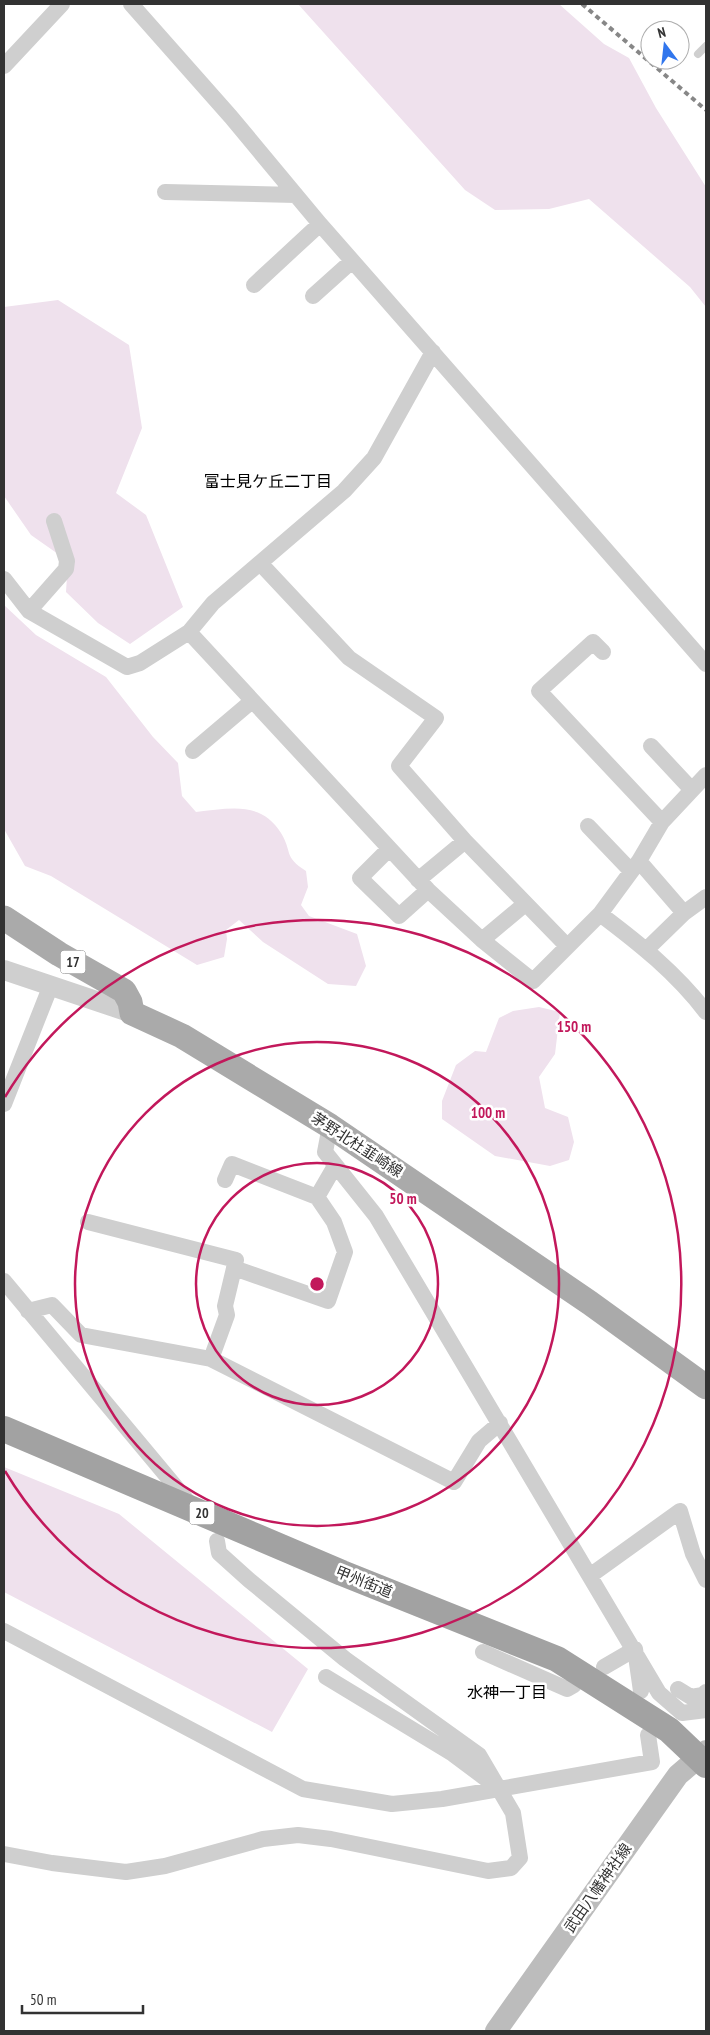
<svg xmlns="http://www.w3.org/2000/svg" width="710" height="2035" font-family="'PT Sans Narrow','Noto Sans JP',sans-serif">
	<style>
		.green { fill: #efe1ed }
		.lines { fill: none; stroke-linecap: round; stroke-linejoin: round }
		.service { stroke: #cfcfcf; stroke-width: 8 }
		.minor { stroke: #cfcfcf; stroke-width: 16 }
		.tertiary { stroke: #cfcfcf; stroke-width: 20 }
		.secondary { stroke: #bcbcbc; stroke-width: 22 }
		.primary { stroke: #aaa; stroke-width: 25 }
		.trunk { stroke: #a2a2a2; stroke-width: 26 }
		.rail { stroke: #878787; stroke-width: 4; stroke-dasharray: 5 4; stroke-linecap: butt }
		.ring { fill: none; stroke: #c2185b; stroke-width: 2.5 }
		.labels { text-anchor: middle; stroke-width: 5; stroke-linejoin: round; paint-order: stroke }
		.shield { fill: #fff; stroke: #707070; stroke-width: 1 }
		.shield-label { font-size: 14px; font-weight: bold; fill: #323232 }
		.street-label { font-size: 15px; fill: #323232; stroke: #fff }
		.neighbourhood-label { font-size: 16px; fill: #000; stroke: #fff }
		.centre { fill: #c2185b; stroke: #fff; stroke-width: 2.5 }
		.ring-label { font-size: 15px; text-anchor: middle; font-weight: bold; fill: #c2185b; stroke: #fff; stroke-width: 5; stroke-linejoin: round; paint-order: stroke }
	</style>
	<rect width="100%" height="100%" fill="#fff"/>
	<path class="green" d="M 298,4 L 559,4 L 604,44 L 629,58 L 656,108 L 706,187 L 706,307 L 690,287 L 589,199 L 549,209 L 495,210 L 465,190 Z
		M 58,300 L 129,345 L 142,428 L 116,493 L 146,515 L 183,607 L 130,644 L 98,623 L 66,592 L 68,561 L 31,535 L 4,496 L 4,307 Z
		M 4,605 L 36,635 L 106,677 L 153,737 L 178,763 L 182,796 L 196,812 C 228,809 261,800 281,833 C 293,853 283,856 306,871 L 308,887 L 301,905 L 309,916 L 357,934 L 366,966 L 356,986 L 328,984 L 263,942 L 239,920 L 226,930 L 227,939 L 224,957 L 197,965 L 51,876 L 25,866 L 4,829 Z
		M 539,1007 L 560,1012 L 555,1054 L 539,1077 L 545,1108 L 568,1117 L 574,1142 L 569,1160 L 550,1166 L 495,1156 L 442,1119 L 442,1101 L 456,1065 L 475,1051 L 486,1052 L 499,1018 L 513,1011 Z
		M 4,1467 L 119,1514 L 308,1669 L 272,1732 L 4,1592 Z"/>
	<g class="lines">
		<path class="service" d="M 698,54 L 706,46"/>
		<path class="minor" d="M 131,4 L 231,117 L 320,224 L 706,664
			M 4,66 L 62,4
			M 165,192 L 296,195
			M 254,285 L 320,224
			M 313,296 L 352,261
			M 433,352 L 374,458 L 344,491 L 213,603 L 189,632 L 428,890 L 482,940 L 533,981 L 600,914 L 639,861 L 662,822 L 706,775
			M 260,563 L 349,658 L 436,718 L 399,766 L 465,841 L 567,946
			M 4,579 L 29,611 L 127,667 L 140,663 L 189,632
			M 29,611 L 66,569 L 67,561 L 54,521
			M 603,652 L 593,642 L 539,691 L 662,822
			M 651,746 L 692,790
			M 193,751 L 252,701
			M 588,826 L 631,871
			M 389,849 L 360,878 L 399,916 L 428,890
			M 639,861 L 684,913
			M 418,880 L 465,841
			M 600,914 C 640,944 676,973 706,1012
			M 482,940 L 525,904
			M 647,949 L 684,913 L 706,897
			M 4,1104 L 51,985
			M 330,1126 L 325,1152 L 376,1216 L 659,1693 L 682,1713 L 706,1710
			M 225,1180 L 232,1164 L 317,1197 L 334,1222 L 345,1252 L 328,1301 L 234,1268
			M 317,1197 L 335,1166
			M 88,1222 L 236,1260 L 225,1306 L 227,1315 L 211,1359
			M 4,1281 L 190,1504
			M 28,1311 L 52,1305 L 81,1335 L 211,1359 L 454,1482 L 479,1441 L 500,1423
			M 591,1575 L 680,1511 L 693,1554 L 706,1580
			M 4,1631 L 303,1789 L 392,1804 L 442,1799 L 652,1762 L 648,1735
			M 483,1652 L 567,1689 L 574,1685
			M 604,1667 L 635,1649 L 641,1691
			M 326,1677 L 453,1754 L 493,1784
			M 678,1689 L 691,1697 L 703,1695 L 706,1692
			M 4,1854 L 52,1863 L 126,1872 L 165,1866 L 263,1839 L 298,1835 L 331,1839 L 488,1871 L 511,1868 L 520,1858 L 513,1813 L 479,1755 L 345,1659 L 249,1580 L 219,1553 L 217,1541"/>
		<path class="tertiary" d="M 4,970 L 132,1013"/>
		<path class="secondary" d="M 496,2031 L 678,1775 L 706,1751"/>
		<path class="primary" d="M 4,918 L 59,954 L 124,991 L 130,1002 L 132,1013 L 182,1036 L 330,1126 L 590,1303 L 706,1387"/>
		<path class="trunk" d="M 4,1429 L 342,1573 L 557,1659 L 669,1730 L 706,1765"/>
		<path class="rail" d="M 582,4 L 706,110"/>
	</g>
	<g class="ring">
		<circle cx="317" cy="1284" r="121"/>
		<circle cx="317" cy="1284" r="242"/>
		<path d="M5 1097A364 364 0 1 1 5 1471"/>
	</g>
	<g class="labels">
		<g class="shield">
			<rect x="60.5" y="950.5" width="25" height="23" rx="4"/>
			<rect x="189.5" y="1501.5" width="25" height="23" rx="4"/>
		</g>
		<g class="shield-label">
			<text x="73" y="967">17</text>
			<text x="202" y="1518">20</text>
		</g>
		<g class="street-label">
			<text transform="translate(357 1145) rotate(33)" y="5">茅野北杜韮崎線</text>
			<text transform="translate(364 1582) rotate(22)" y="5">甲州街道</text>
			<text transform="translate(598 1888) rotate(-55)" y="5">武田八幡神社線</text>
		</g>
		<g class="neighbourhood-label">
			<text x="268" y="487">富士見ケ丘二丁目</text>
			<text x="507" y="1698">水神一丁目</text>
		</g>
	</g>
	<circle cx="317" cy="1284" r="8" class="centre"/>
	<g class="ring-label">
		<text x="574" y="1032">150 m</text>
		<text x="488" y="1118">100 m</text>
		<text x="403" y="1204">50 m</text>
	</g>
	<rect width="710" height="2035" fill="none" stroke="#323232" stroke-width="10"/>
	<g transform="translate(665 45) rotate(345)"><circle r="24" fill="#ffffff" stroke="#adadad"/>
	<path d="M0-4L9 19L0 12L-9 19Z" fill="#3176ed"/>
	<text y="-8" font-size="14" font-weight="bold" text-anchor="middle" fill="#323232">N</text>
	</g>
	<path d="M22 2005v8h121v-8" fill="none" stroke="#323232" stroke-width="2.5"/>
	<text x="30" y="2005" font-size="15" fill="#323232" stroke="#ffffff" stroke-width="4" paint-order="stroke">50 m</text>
</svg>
